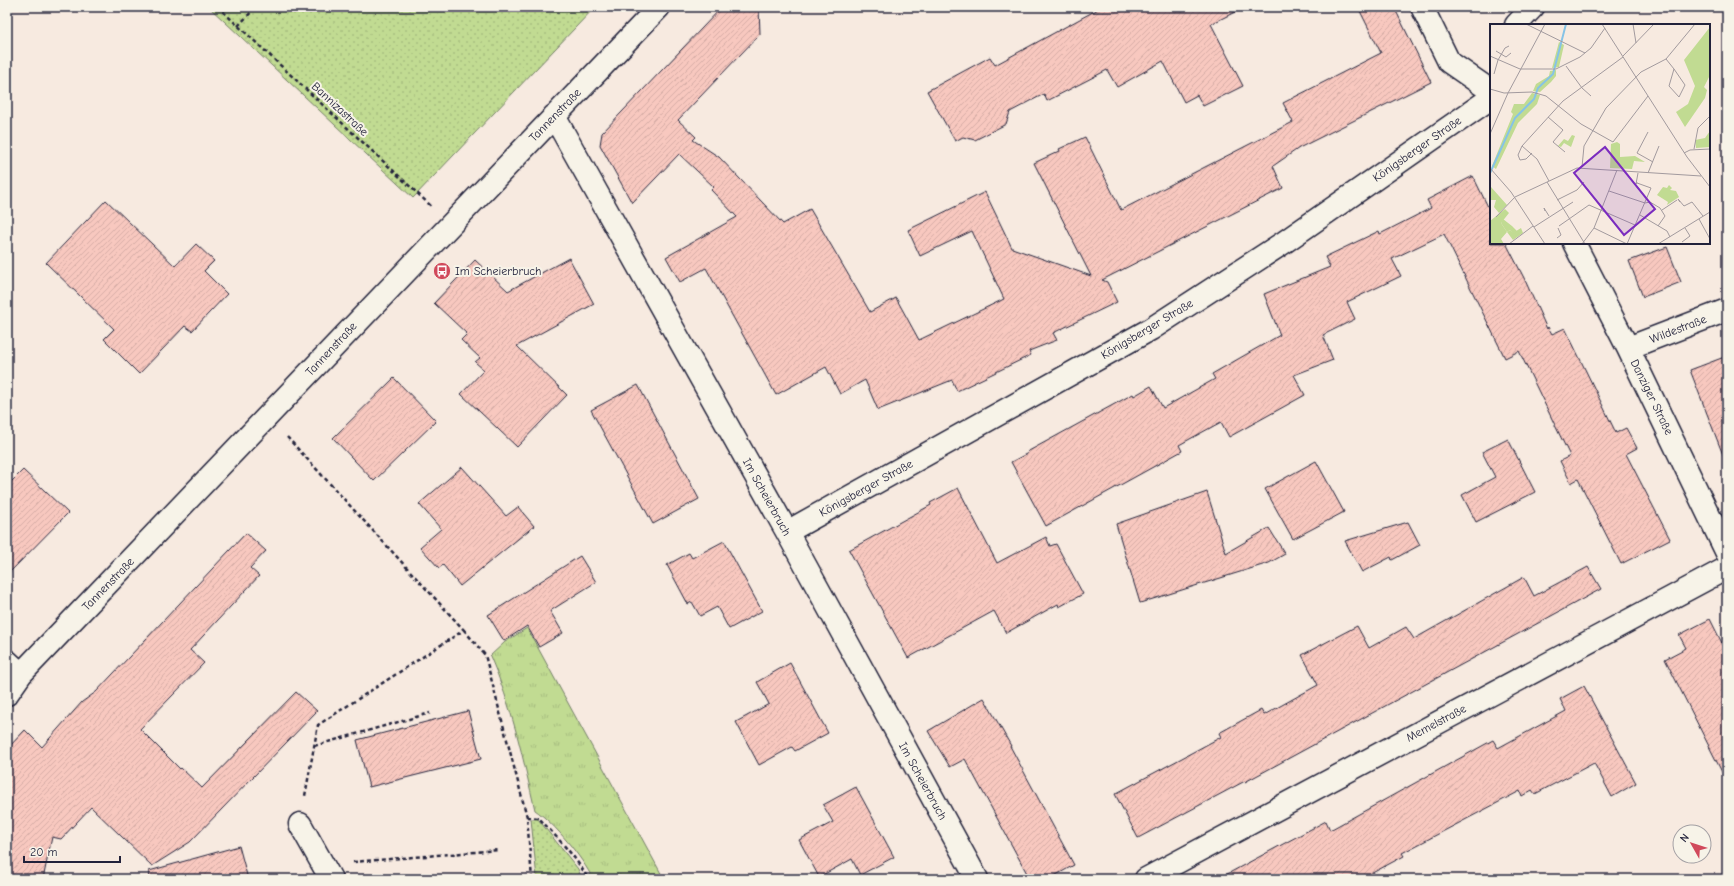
<svg xmlns="http://www.w3.org/2000/svg" width="1734" height="886" font-family="'Comic Neue',sans-serif">
	<style>
		.grass { fill: url(#grass-tufts); stroke: #727e66 }
		.park { fill: url(#park-dots); stroke: #727e66 }
		.building { fill: url(#building-hatch); stroke: #22223b }
		.lines { fill: none; stroke-linecap: round; stroke-linejoin: round }
		.minor-casing { stroke: #22223b; stroke-width: 25 }
		.path { stroke: #22223b; stroke-width: 2.5; stroke-dasharray: 4 3; stroke-linecap: butt }
		.minor { stroke: #f7f3e8; stroke-width: 22 }
		.labels { text-anchor: middle; stroke-width: 4; stroke-linejoin: round; paint-order: stroke }
		.street-label { font-size: 12px; fill: #22223b; stroke: #f7f3e8 }
		.poi-label { font-size: 12px; fill: #22223b; stroke: #f7f3e8; text-anchor: start }
		.inset-river { fill: none; stroke: #86c3e6; stroke-width: 2 }
		.inset-road { fill: none; stroke: #a29a9e; stroke-width: 1 }
		.view { fill: #7b2cbf; fill-opacity: 0.15; stroke: #7b2cbf; stroke-width: 2 }
		.inset-edge { fill: none; stroke: #22223b; stroke-width: 2 }
	</style>
	<defs>
		<pattern id="grass-tufts" width="24" height="20" patternUnits="userSpaceOnUse"><rect width="24" height="20" fill="#c1db92"/><path d="M3 7l-1-3M5 7V3M7 7l1-3M15 17l-1-3M17 17v-4M19 17l1-3" fill="none" stroke="#a6bc7f"/></pattern>
		<pattern id="park-dots" width="8" height="8" patternUnits="userSpaceOnUse"><rect width="8" height="8" fill="#c1db92"/><path d="M2 2h.1M6 6h.1" fill="none" stroke="#a6bc7f" stroke-width="1.8" stroke-linecap="round"/></pattern>
		<pattern id="building-hatch" width="6" height="6" patternUnits="userSpaceOnUse"><rect width="6" height="6" fill="#f8c8bf"/><path d="M-1 1l2-2M0 6l6-6M5 7l2-2" fill="none" stroke="#d4aca5"/></pattern>
	</defs>
	<rect width="100%" height="100%" fill="#f7eae0"/>
	<filter id="ink" filterUnits="userSpaceOnUse"><feTurbulence type="fractalNoise" baseFrequency=".025" numOctaves="2"/><feDisplacementMap in="SourceGraphic" scale="8" xChannelSelector="R" yChannelSelector="G"/><feConvolveMatrix kernelMatrix="1 2 1 2 8 2 1 2 1" color-interpolation-filters="sRGB"/></filter>
	<g filter="url(#ink)">
		<path class="grass" d="M 527,628 L 538,648 L 664,879 L 593,879 C 582,857 555,824 535,810 C 523,758 512,706 490,656 L 505,642 Z"/>
		<path class="park" d="M 209,7 L 595,7 L 413,198 Z
			M 531,819 L 538,819 L 578,869 L 582,879 L 537,879 Z"/>
		<path class="building" d="M 722,7 L 759,7 L 760,34 L 678,120 L 696,137 L 693,140 L 719,157 L 783,224 L 810,209 L 870,312 L 896,298 L 919,340 L 1004,299 L 972,231 L 920,256 L 908,230 L 985,192 L 1012,248 L 1091,276 L 1034,163 L 1060,151 L 1059,149 L 1085,137 L 1121,210 L 1293,122 L 1283,103 L 1381,53 L 1358,7 L 1394,7 L 1431,82 L 1299,148 L 1273,166 L 1283,188 L 1102,280 L 1107,282 L 1117,302 L 1053,333 L 1057,340 L 1029,351 L 1031,355 L 957,391 L 952,380 L 878,410 L 865,380 L 840,394 L 826,367 L 776,395 L 706,268 L 680,282 L 666,257 L 737,217 L 711,190 L 714,187 L 679,154 L 632,203 L 600,145 L 602,133 Z
			M 1102,7 L 1245,7 L 1211,24 L 1243,86 L 1203,106 L 1197,95 L 1184,102 L 1163,61 L 1117,87 L 1107,70 L 1047,101 L 1044,94 L 1010,112 L 1006,124 L 975,140 L 963,137 L 955,141 L 927,91 L 990,57 L 995,65 Z
			M 1473,176 L 1491,213 L 1491,243 L 1506,243 L 1524,278 L 1547,329 L 1548,327 L 1552,334 L 1565,328 L 1616,433 L 1626,428 L 1637,448 L 1626,454 L 1670,539 L 1621,564 L 1578,479 L 1571,483 L 1560,461 L 1570,456 L 1519,351 L 1505,358 L 1444,234 L 1392,259 L 1401,276 L 1347,302 L 1355,319 L 1323,335 L 1333,360 L 1294,375 L 1305,395 L 1229,437 L 1221,422 L 1179,445 L 1182,451 L 1046,526 L 1011,462 L 1028,453 L 1027,452 L 1133,394 L 1134,396 L 1151,386 L 1163,408 L 1215,379 L 1212,374 L 1280,335 L 1264,294 L 1330,267 L 1325,257 L 1379,231 L 1380,234 L 1431,208 L 1427,200 Z
			M 106,200 L 175,266 L 196,244 L 214,261 L 204,271 L 227,294 L 192,331 L 185,326 L 139,374 L 104,339 L 114,329 L 46,263 Z
			M 1667,247 L 1681,282 L 1643,297 L 1629,261 Z
			M 569,258 L 594,304 L 517,346 L 567,395 L 517,447 L 461,394 L 484,370 L 475,362 L 480,358 L 461,340 L 467,334 L 434,303 L 475,260 L 508,291 Z
			M 1727,356 L 1727,459 L 1725,460 L 1690,370 Z
			M 394,378 L 436,421 L 374,481 L 333,438 Z
			M 638,385 L 699,499 L 653,524 L 591,410 Z
			M 1508,439 L 1535,492 L 1476,522 L 1462,495 L 1495,477 L 1482,452 Z
			M 1316,461 L 1344,512 L 1293,539 L 1265,489 Z
			M 462,467 L 506,516 L 518,507 L 534,526 L 460,586 L 443,565 L 439,568 L 420,547 L 441,529 L 419,504 Z
			M 23,470 L 68,513 L 7,575 L 7,486 Z
			M 958,488 L 997,563 L 1046,537 L 1050,546 L 1056,544 L 1083,594 L 1059,607 L 1058,604 L 1006,633 L 994,611 L 908,658 L 849,550 L 931,505 L 930,503 Z
			M 1207,492 L 1226,553 L 1269,528 L 1285,554 L 1269,563 L 1140,603 L 1116,524 Z
			M 1408,522 L 1420,545 L 1392,560 L 1391,557 L 1362,572 L 1345,541 Z
			M 246,533 L 266,551 L 250,568 L 259,576 L 190,650 L 204,663 L 140,729 L 180,769 L 181,768 L 202,788 L 296,692 L 317,711 L 190,842 L 152,866 L 91,807 L 61,839 L 52,837 L 43,879 L 7,879 L 7,749 L 25,730 L 42,747 L 82,702 L 96,692 Z
			M 724,541 L 762,611 L 729,629 L 717,607 L 700,616 L 692,602 L 688,604 L 667,565 L 689,553 L 692,558 Z
			M 580,556 L 596,582 L 550,611 L 563,633 L 539,647 L 527,626 L 504,641 L 488,615 Z
			M 1588,567 L 1601,589 L 1245,782 L 1245,781 L 1138,838 L 1115,794 L 1221,737 L 1219,733 L 1261,710 L 1264,715 L 1318,685 L 1302,655 L 1357,626 L 1369,648 L 1406,627 L 1414,639 L 1524,577 L 1534,596 Z
			M 1710,619 L 1727,653 L 1727,782 L 1665,659 L 1686,648 L 1679,635 Z
			M 790,663 L 828,733 L 795,751 L 792,747 L 759,765 L 736,722 L 769,704 L 757,682 Z
			M 1584,686 L 1636,783 L 1612,797 L 1594,763 L 1535,794 L 1532,790 L 1522,796 L 1520,791 L 1402,853 L 1404,856 L 1361,879 L 1218,879 L 1326,821 L 1330,830 L 1493,740 L 1498,748 L 1520,736 L 1566,711 L 1560,699 Z
			M 984,698 L 1011,746 L 1010,746 L 1074,865 L 1049,879 L 1030,879 L 965,759 L 950,767 L 928,731 Z
			M 468,711 L 481,759 L 369,787 L 357,740 Z
			M 856,787 L 894,857 L 860,875 L 852,859 L 819,877 L 799,840 L 833,822 L 823,805 Z
			M 239,846 L 248,879 L 150,879 L 149,871 Z"/>
		<g class="lines">
			<defs>
				<path id="minor" d="M 1422,7 L 1449,62 L 1491,91
					M 1516,25 L 1533,7
					M 554,116 L 787,532 L 977,879
					M 1574,243 L 1628,348 L 1727,553
					M 1628,348 L 1727,310
					M 787,532 L 1151,329 L 1283,243 L 1491,98
					M 7,661 L 21,674
					M 7,694 L 21,674 L 659,7
					M 300,824 L 331,879
					M 1146,879 L 1727,568"/>
			</defs>
			<use href="#minor" class="minor-casing"/>
			<path class="path" d="M 218,7 L 431,206
				M 238,26 L 256,7
				M 287,437 L 464,630 L 318,725 L 305,796
				M 464,630 L 485,655 L 527,817 L 532,879
				M 314,746 L 430,713
				M 527,817 L 539,818 C 556,837 576,856 588,879
				M 353,862 L 499,850"/>
			<use href="#minor" class="minor"/>
		</g>
	</g>
	<defs>
		<symbol id="bus-disc" viewBox="-11 -11 22 22"><circle r="9.5" fill="#d1495b" stroke="#f7f3e8"/><path d="M-5-6H5V4H4V6H2V4H-2V6H-4V4H-5ZM-3.5-4V0h7V-4ZM-3.5 1.2v1.5H-2V1.2ZM2 1.2v1.5H3.5V1.2Z" fill="#fff"/></symbol>
	</defs>
	<g fill-rule="evenodd">
		<use href="#bus-disc" x="432" y="261" width="20" height="20"/>
	</g>
	<g class="labels">
		<g class="street-label">
			<text transform="translate(340 109) rotate(43)" y="4">Bannizastraße</text>
			<text transform="translate(555 115) rotate(-46)" y="4">Tannenstraße</text>
			<text transform="translate(1417 149) rotate(-35)" y="4">Königsberger Straße</text>
			<text transform="translate(1147 329) rotate(-31)" y="4">Königsberger Straße</text>
			<text transform="translate(1678 329) rotate(-21)" y="4">Wildestraße</text>
			<text transform="translate(331 349) rotate(-47)" y="4">Tannenstraße</text>
			<text transform="translate(1652 397) rotate(64)" y="4">Danziger Straße</text>
			<text transform="translate(866 488) rotate(-29)" y="4">Königsberger Straße</text>
			<text transform="translate(767 497) rotate(61)" y="4">Im Scheierbruch</text>
			<text transform="translate(108 584) rotate(-46)" y="4">Tannenstraße</text>
			<text transform="translate(1436 723) rotate(-28)" y="4">Memelstraße</text>
			<text transform="translate(923 781) rotate(61)" y="4">Im Scheierbruch</text>
		</g>
		<g class="poi-label">
			<text x="455" y="275">Im Scheierbruch</text>
		</g>
	</g>
	<g transform="translate(1490 24)">
		<rect width="220" height="220" fill="#f7eae0"/>
		<path d="M 69,18 L 74,21 L 69,43 L 62,44 ZM 66,46 L 66,52 L 61,58 L 50,68 L 43,67 L 46,60 L 59,52 L 60,47 ZM 42,69 L 50,71 L 47,80 L 28,99 L 6,145 L 2,142 L 23,90 L 21,88 L 24,80 L 34,80 ZM 0,147 L 1,163 L 17,181 L 9,189 L 4,183 L 6,176 L 1,176 ZM 15,185 L 19,189 L 11,199 L 17,208 L 20,206 L 23,209 L 31,204 L 33,209 L 23,216 L 17,208 L 11,215 L 14,220 L 0,220 L 0,197 Z" fill="#c1db92"/>
		<path d="M 220,3 L 220,51 L 214,63 L 217,66 L 215,74 L 195,103 L 186,88 L 198,80 L 205,62 L 194,36 ZM 220,107 L 220,123 L 206,124 L 205,116 L 215,114 ZM 13,195 L 22,202 L 27,207 L 23,210 L 20,206 L 17,208 L 11,199 Z" fill="#c1db92"/>
		<path d="M 82,111 L 85,112 L 81,123 L 74,119 L 71,123 L 68,122 L 74,115 L 78,117 ZM 127,118 L 130,120 L 130,133 L 145,132 L 155,138 L 144,137 L 142,145 L 120,144 L 121,120 ZM 179,161 L 182,164 L 180,166 L 186,167 L 189,173 L 177,181 L 178,178 L 167,171 L 173,163 L 177,164 Z" fill="#c1db92"/>
		<path class="inset-river" d="M 0,149 L 25,94 L 44,75 L 48,64 L 63,50 L 76,0"/>
		<path class="inset-road" d="M 36,0 L 95,29M 112,0 L 197,133 L 220,163M 143,0 L 146,19M 6,27 L 16,33 L 21,29M 0,32 L 30,45 L 66,45 L 90,33 L 101,24 L 115,4M 133,32 L 164,0M 176,35 L 184,45 L 195,61 L 189,73 L 179,62 L 184,45M 76,42 L 92,64 L 101,72M 4,50 L 8,36 L 15,24 L 19,22M 0,65 L 14,69 L 42,68 L 56,72 L 91,100 L 123,118 L 158,72M 58,93 L 73,106 L 63,118 L 75,128M 158,108 L 147,129 L 163,138M 0,110 L 18,69 L 55,0M 32,122 L 28,131 L 30,136 L 36,135 L 42,129M 204,125 L 208,104 L 220,92M 194,129 L 200,126 L 220,125M 92,143 L 94,122 L 116,84 L 151,48 L 176,35 L 205,0M 0,144 L 21,168 L 55,220M 158,149 L 169,122M 59,157 L 47,135 L 32,122 L 73,77 L 133,33M 57,158 L 95,220M 147,158 L 146,160 L 148,149M 119,167 L 155,179 L 160,178 L 170,184 L 175,192 L 168,202M 67,176 L 87,166 L 94,158M 190,178 L 188,175 L 194,182 L 202,178 L 213,192M 172,186 L 187,176M 55,187 L 54,184 L 59,192M 150,191 L 177,207 L 180,213M 6,193 L 25,173 L 87,144 L 211,152M 209,195 L 220,215M 69,202 L 99,181 L 145,201M 44,203 L 83,178M 104,204 L 137,220M 67,214 L 71,211 L 68,204M 192,218 L 200,212 L 195,204M 19,220 L 43,202M 92,220 L 104,204 L 127,146M 137,220 L 161,164 L 147,159M 168,220 L 220,188"/>
		<path class="view" d="M 115,123 L 165,185 L 134,211 L 84,149 Z"/>
		<rect width="220" height="220" class="inset-edge"/>
	</g>
	<rect width="1734" height="886" fill="none" stroke="#f7f3e8" stroke-width="24"/>
	<rect x="12" y="12" width="1710" height="862" fill="none" stroke="#22223b" stroke-width="1.5" filter="url(#ink)"/>
	<g transform="translate(1692 844) rotate(309)"><circle r="19" fill="#f7f3e8" stroke="#a29fa3"/>
	<path d="M0-3L7 15L0 10L-7 15Z" fill="#d1495b"/>
	<text y="-6" font-size="11" font-weight="bold" text-anchor="middle" fill="#22223b">N</text>
	</g>
	<path d="M24 856v6h96v-6" fill="none" stroke="#22223b" stroke-width="2"/>
	<text x="30" y="856" font-size="12" fill="#22223b" stroke="#f7f3e8" stroke-width="3" paint-order="stroke">20 m</text>
</svg>
